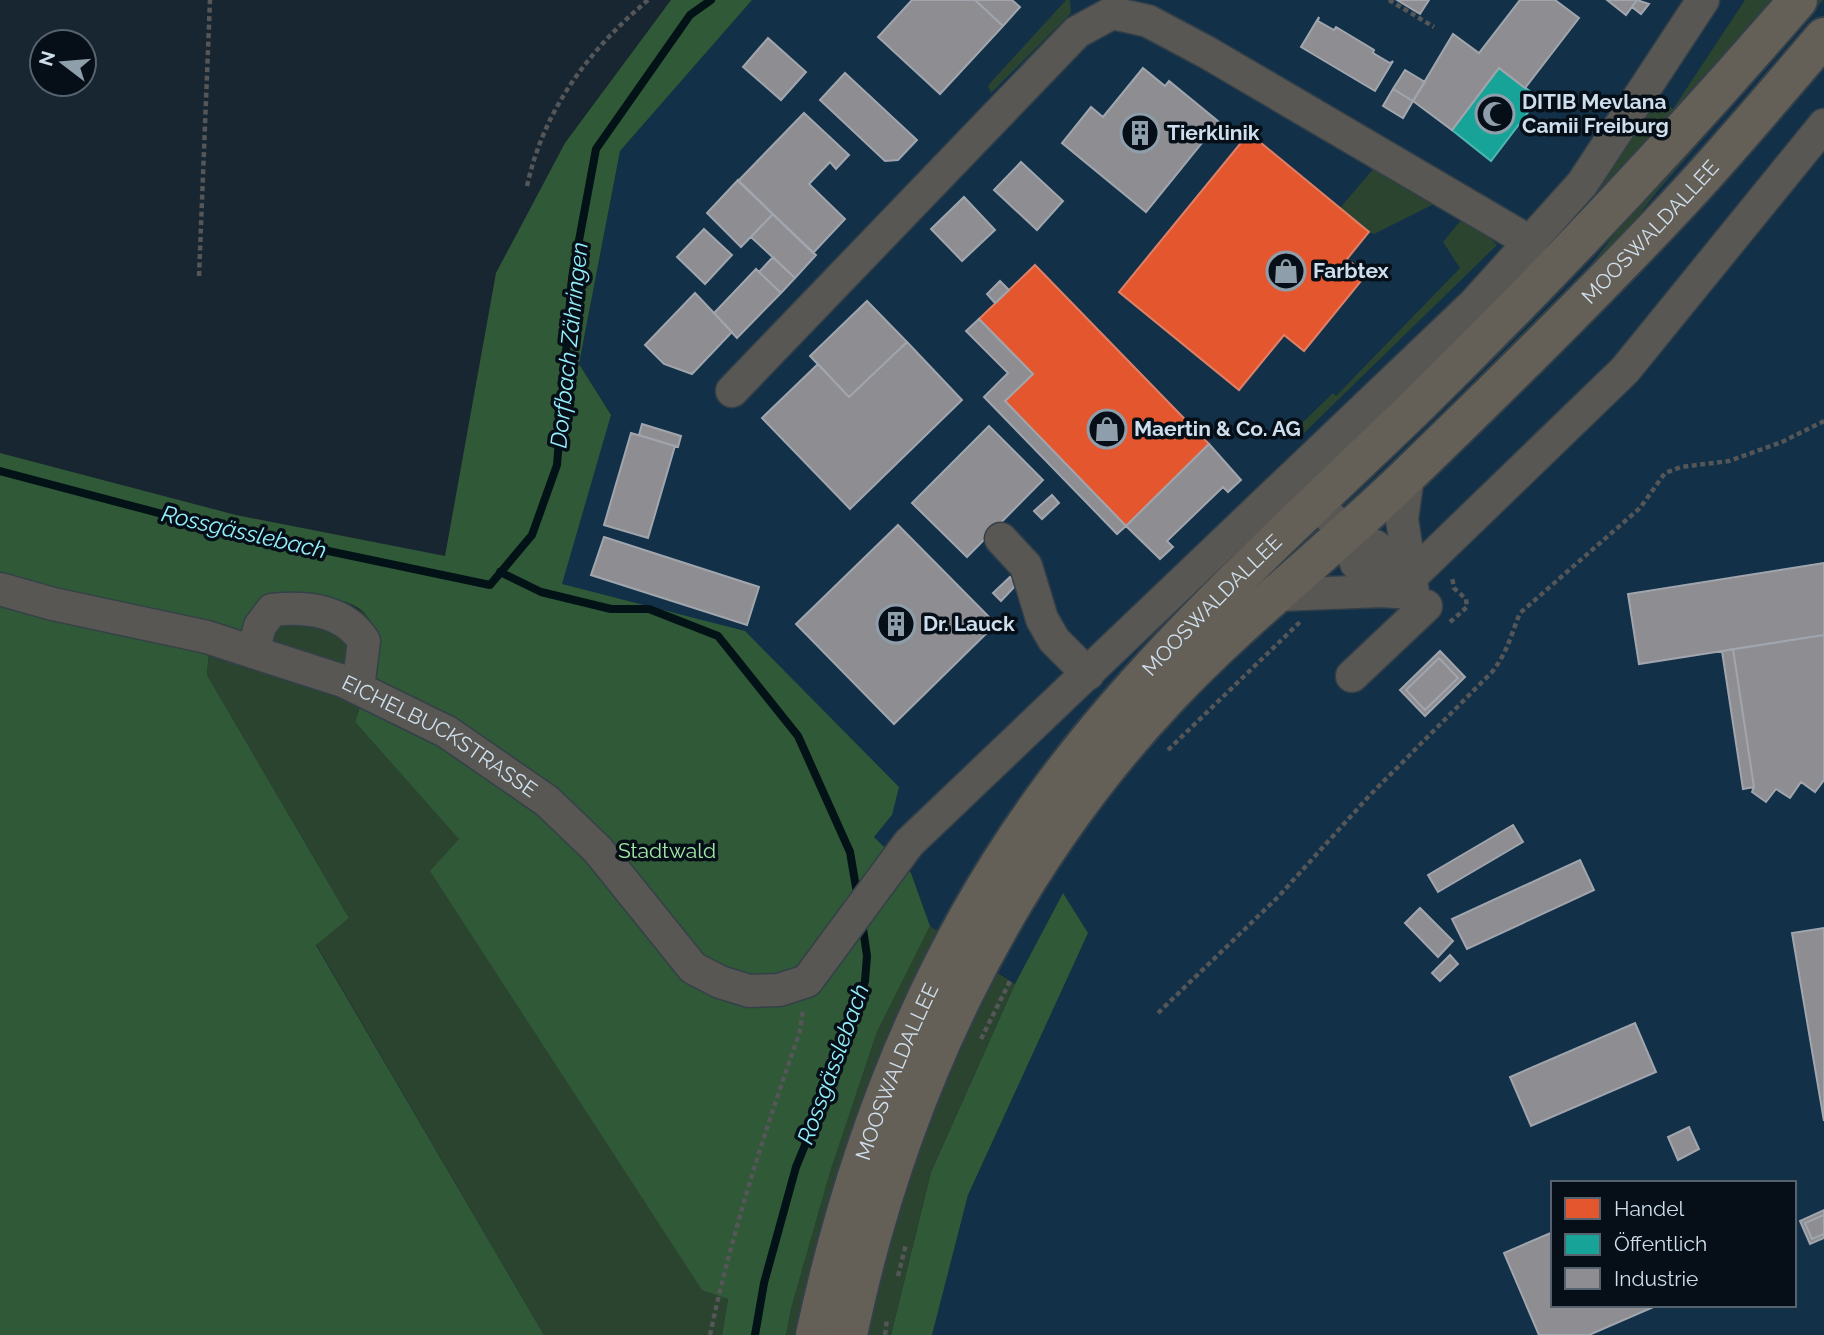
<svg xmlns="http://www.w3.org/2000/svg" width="1824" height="1335" font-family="Raleway,sans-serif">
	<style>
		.built { fill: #123048; fill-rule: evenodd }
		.green { fill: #2b4430 }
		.forest { fill: #305937 }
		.shops { fill: #e4572e; stroke: #de8067; stroke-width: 2 }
		.public { fill: #17a398; stroke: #4eb5b1; stroke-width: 2 }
		.industry { fill: #8d8d92; stroke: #a1a5ad; stroke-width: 2; fill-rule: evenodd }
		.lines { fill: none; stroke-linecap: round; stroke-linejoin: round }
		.stream { stroke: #021216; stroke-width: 8 }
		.minor-casing { stroke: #344049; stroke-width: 35 }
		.major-casing { stroke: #344049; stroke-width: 42 }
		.path { stroke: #545657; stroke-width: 4.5; stroke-dasharray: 5 3.5; stroke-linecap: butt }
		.minor { stroke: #585753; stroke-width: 32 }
		.major { stroke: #646058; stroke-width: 38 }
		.labels { text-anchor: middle; stroke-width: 7; stroke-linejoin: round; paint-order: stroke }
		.poi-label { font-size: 21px; font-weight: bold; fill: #cfdeec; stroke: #060f18; text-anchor: start }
		.street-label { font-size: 21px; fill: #cfdeec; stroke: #060f18 }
		.park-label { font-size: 21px; fill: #a2e7a6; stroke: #060f18 }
		.water-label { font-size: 23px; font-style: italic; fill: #93f0fc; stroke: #060f18 }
	</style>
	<rect width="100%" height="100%" fill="#182632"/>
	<path class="built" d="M 752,0 L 1824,0 L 1824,1335 L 932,1335 L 968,1195 L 1088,933 L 1063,894 L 1015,984 L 930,926 L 911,873 L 874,837 L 892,815 L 561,585 L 611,415 L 579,364 L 620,151 ZM 1553,1183 L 1794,1183 L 1794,1305 L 1553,1305 Z"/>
	<path class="green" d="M 1066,0 L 1070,0 L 1071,13 L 991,93 L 988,86 L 993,80 Z
		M 1745,0 L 1779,0 L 1595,205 L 1395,395 L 1551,242 L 1576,214 L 1656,97 L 1673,109 Z
		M 1815,0 L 1823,0 L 1656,193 L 1595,271 L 1369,486 L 1590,266 L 1637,205 Z
		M 1374,168 L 1434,204 L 1374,234 L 1369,232 L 1340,208 Z
		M 1461,220 L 1484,232 L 1497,245 L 1303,434 L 1301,424 L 1333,393 L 1336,396 L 1460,268 L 1443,242 Z
		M 297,594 L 350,604 L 367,615 L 375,625 L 377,649 L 355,722 L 460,839 L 431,871 L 511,992 L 728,1299 L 722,1335 L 544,1335 L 316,944 L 349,918 L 207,675 L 211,623 Z
		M 930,926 L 947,937 L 806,1335 L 786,1335 L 791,1309 L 831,1169 L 877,1032 Z
		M 998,973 L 1015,984 L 931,1172 L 891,1335 L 867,1335 C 871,1310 879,1286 885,1262 C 912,1158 948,1068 998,973 Z"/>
	<path class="forest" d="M 671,0 L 752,0 L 620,151 L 579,364 L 611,415 L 562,584 L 745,631 L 899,787 L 892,815 L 874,837 L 911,873 L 930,926 L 877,1032 L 831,1169 L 791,1309 L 786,1335 L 722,1335 L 728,1299 L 702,1290 L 430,871 L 459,839 L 355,722 C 366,686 398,625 351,604 C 336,597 314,597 297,594 L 249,633 L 211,623 L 207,675 L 349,918 L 316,945 L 544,1335 L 0,1335 L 0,453 L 236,515 L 445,556 L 496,273 L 565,143 Z
		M 1063,893 L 1088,933 L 968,1195 L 932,1335 L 891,1335 L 931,1172 L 1015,984 Z"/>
	<path class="shops" d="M 1249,133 L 1369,232 L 1347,259 L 1366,275 L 1304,351 L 1284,335 L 1239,390 L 1119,292 Z
		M 1035,265 L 1209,444 L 1126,526 L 1005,401 L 1033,374 L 979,319 Z"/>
	<path class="public" d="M 1499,68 L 1539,98 L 1491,161 L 1452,130 Z"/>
	<path class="industry" d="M 912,0 L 975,0 L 1003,26 L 940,94 L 878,37 Z
		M 975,0 L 1012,0 L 1020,7 L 1003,26 Z
		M 1397,0 L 1429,0 L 1420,14 Z
		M 1520,0 L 1555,0 L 1579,18 L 1525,88 L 1499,68 L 1452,130 L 1413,101 L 1453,34 L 1479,53 Z
		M 1607,0 L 1637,0 L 1626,15 Z
		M 1637,0 L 1649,4 L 1641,14 L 1632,7 Z
		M 1319,17 L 1318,21 L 1334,30 L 1336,27 L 1374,50 L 1373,53 L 1390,63 L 1393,61 L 1375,91 L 1301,47 Z
		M 768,38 L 806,72 L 781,100 L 743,67 Z
		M 1143,68 L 1165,86 L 1169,81 L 1219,122 L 1146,212 L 1062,143 L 1091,107 L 1103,117 Z
		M 1405,70 L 1425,82 L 1413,101 L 1393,89 Z
		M 845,73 L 917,140 L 898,160 L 885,161 L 820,100 Z
		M 1393,89 L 1413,101 L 1403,118 L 1383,106 Z
		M 804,113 L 849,155 L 836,169 L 830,162 L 809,184 L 845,219 L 813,253 L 738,181 Z
		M 1021,162 L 1063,201 L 1037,230 L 994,190 Z
		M 738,180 L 773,214 L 741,247 L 707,213 Z
		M 964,197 L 995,230 L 962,261 L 931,229 Z
		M 773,214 L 816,255 L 795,278 L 751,237 Z
		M 704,229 L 732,255 L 705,284 L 677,257 Z
		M 773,257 L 795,278 L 781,293 L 759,272 Z
		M 756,269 L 781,293 L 737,338 L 714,313 Z
		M 1000,281 L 1009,290 L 995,303 L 987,294 Z
		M 695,293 L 732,332 L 692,374 L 664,364 L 645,345 Z
		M 867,301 L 907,342 L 849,397 L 810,356 Z
		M 979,319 L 1033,374 L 1005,401 L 1126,526 L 1117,534 L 984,397 L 1008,373 L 966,331 Z
		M 907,342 L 962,400 L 850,509 L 762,418 L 818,364 L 849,397 Z
		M 642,424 L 681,436 L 678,447 L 639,435 Z
		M 989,426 L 1043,480 L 967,557 L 912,503 Z
		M 631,433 L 675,446 L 648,538 L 604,525 Z
		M 1209,444 L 1241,480 L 1228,492 L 1223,487 L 1167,541 L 1173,547 L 1160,559 L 1126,526 Z
		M 1052,495 L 1059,503 L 1042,519 L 1034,511 Z
		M 898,525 L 996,624 L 894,724 L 796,624 Z
		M 604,537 L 759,587 L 747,625 L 591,575 Z
		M 1824,563 L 1824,635 L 1639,664 L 1628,594 Z
		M 1010,577 L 1017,584 L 1001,601 L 993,593 Z
		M 1824,635 L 1824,780 L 1815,792 L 1801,782 L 1790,798 L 1776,789 L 1766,802 L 1752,792 L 1754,787 L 1733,649 Z
		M 1733,649 L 1754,787 L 1743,789 L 1722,651 Z
		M 1440,651 L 1465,677 L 1425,716 L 1400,690 ZM 1439,658 L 1458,678 L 1425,710 L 1406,690 Z
		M 1439,658 L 1458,678 L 1425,710 L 1406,690 Z
		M 1513,825 L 1523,842 L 1438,892 L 1428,875 Z
		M 1580,860 L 1594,890 L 1467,949 L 1452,919 Z
		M 1420,908 L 1453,941 L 1438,957 L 1405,923 Z
		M 1824,928 L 1824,1121 L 1792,933 Z
		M 1450,955 L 1458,964 L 1440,981 L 1432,973 Z
		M 1635,1023 L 1656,1072 L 1531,1126 L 1510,1077 Z
		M 1689,1127 L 1699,1149 L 1678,1160 L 1668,1137 Z
		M 1824,1210 L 1824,1215 L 1805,1223 L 1812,1239 L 1824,1234 L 1824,1238 L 1810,1244 L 1800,1221 Z
		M 1824,1215 L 1824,1234 L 1812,1239 L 1805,1223 Z
		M 1553,1232 L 1553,1305 L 1658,1305 L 1589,1335 L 1539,1335 L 1504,1253 Z"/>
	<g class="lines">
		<path class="stream" d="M 0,471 L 200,524 L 490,585 L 532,535 L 557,465 L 572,278 L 596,149 L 690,15 L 711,0
			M 500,572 L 541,592 L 611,609 L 649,609 L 718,636 L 798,736 L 850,852 L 858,899
			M 755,1335 L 764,1283 L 796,1167 L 836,1070 L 865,981 L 867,956 L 862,922"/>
		<defs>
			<g id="minor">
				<path d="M 732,391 L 1077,32 L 1112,13 L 1148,21 L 1208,53 L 1532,243"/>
				<path d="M 1316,503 L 1347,534 L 1375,546 L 1412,576"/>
				<path d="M 1347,534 L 1356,563 L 1381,591 L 1413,593 L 1402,519 L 1408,476"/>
				<path d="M 1001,539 L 1026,566 L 1042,619 L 1054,640 L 1088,674"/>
				<path d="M 1412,576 L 1625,370 L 1824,125"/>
				<path id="s1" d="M 0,589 L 53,604 L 207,637 L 253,652 L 343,681 L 447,732 L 547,801 L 598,850 L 693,968 L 720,982 L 749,991 L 779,990 L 807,981 L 909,843 L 1475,303 L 1582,184 L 1703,0"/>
				<path d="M 1276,595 L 1381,591"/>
				<path d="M 253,652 L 260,626 L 272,610 C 306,606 344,610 364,641 L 358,688"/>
				<path d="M 1352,676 L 1426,606"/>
			</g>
			<g id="major">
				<path id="s2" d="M 815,1335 C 856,1144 927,960 1042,801 C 1149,652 1290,529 1421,402 C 1552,273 1678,139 1798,0"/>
				<path id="s3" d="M 848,1335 C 897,1100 1002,873 1168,697 C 1242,618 1329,552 1406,477 C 1498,388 1589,299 1676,206 C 1727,152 1775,94 1824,37"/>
			</g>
		</defs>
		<use href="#minor" class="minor-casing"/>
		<use href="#major" class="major-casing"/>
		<path class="path" d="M 1389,0 L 1434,27
			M 527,186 C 544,109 588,51 648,0
			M 199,276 L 210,0
			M 1450,622 L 1467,607 L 1466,599 L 1454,588 L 1452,577
			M 1168,750 L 1300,622
			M 1158,1013 L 1278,897 L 1370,795 L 1492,672 C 1508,651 1510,637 1520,613 L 1640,508 L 1665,473 L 1681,467 L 1729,461 L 1782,442 L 1824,421
			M 981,1039 L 1010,981
			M 898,1276 L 906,1244
			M 710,1335 C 732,1231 765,1131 800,1031 L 803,1010
			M 885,1335 L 887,1319"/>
		<use href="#minor" class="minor"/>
		<use href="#major" class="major"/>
	</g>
	<defs>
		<symbol id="mosque-ring" viewBox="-11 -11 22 22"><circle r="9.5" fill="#060f18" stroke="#8f9eab" stroke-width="1.5"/><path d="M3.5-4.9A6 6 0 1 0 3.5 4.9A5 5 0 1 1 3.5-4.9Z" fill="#8f9eab"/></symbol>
		<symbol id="building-ring" viewBox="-11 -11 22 22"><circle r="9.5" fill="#060f18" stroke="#8f9eab" stroke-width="1.5"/><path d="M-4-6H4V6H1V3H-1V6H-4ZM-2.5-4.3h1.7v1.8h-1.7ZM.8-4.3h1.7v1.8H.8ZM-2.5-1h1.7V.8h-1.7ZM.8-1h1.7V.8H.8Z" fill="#8f9eab"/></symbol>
		<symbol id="shop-ring" viewBox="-11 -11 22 22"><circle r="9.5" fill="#060f18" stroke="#8f9eab" stroke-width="1.5"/><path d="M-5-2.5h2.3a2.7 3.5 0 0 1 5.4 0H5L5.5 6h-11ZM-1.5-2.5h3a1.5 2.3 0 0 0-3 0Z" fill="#8f9eab"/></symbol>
	</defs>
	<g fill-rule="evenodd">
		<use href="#mosque-ring" x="1473" y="92" width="44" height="44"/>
		<use href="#building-ring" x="1118" y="111" width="44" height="44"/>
		<use href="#shop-ring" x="1264" y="249" width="44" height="44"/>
		<use href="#shop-ring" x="1085" y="407" width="44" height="44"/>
		<use href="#building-ring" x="874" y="602" width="44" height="44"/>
	</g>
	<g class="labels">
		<g class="poi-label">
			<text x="1522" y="109">DITIB Mevlana<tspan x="1522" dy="24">Camii Freiburg</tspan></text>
			<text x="1167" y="140">Tierklinik</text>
			<text x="1313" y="278">Farbtex</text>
			<text x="1134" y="436">Maertin &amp; Co. AG</text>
			<text x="923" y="631">Dr. Lauck</text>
		</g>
		<g class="street-label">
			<text dy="7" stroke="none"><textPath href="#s3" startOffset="1393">MOOSWALDALLEE</textPath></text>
			<text dy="7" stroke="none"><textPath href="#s2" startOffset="844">MOOSWALDALLEE</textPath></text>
			<text dy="7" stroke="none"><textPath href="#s1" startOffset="467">EICHELBUCKSTRASSE</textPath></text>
			<text dy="7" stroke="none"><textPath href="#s2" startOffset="276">MOOSWALDALLEE</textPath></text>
		</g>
		<g class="park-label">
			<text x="667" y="858">Stadtwald</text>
		</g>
		<g class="water-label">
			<text transform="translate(569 345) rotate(-84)" y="8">Dorfbach Zähringen</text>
			<text transform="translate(244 532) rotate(13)" y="8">Rossgässlebach</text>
			<text transform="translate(833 1064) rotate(-70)" y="8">Rossgässlebach</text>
		</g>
	</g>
	<rect x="1551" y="1181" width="245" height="126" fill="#060f18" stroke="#56626d" stroke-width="2"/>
	<rect x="1565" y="1198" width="35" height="21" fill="#e4572e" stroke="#56626d" stroke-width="2"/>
	<text x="1614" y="1216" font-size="21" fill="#cfdeec">Handel</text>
	<rect x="1565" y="1234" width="35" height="21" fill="#17a398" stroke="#56626d" stroke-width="2"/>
	<text x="1614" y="1251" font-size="21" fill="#cfdeec">Öffentlich</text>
	<rect x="1565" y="1268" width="35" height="21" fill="#8d8d92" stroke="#56626d" stroke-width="2"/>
	<text x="1614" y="1286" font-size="21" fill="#cfdeec">Industrie</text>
	<g transform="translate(63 63) rotate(286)"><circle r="33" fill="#060f18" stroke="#56626d" stroke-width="2"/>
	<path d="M0-5L12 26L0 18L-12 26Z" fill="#8f9eab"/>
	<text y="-10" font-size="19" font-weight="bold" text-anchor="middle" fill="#cfdeec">N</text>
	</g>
</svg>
